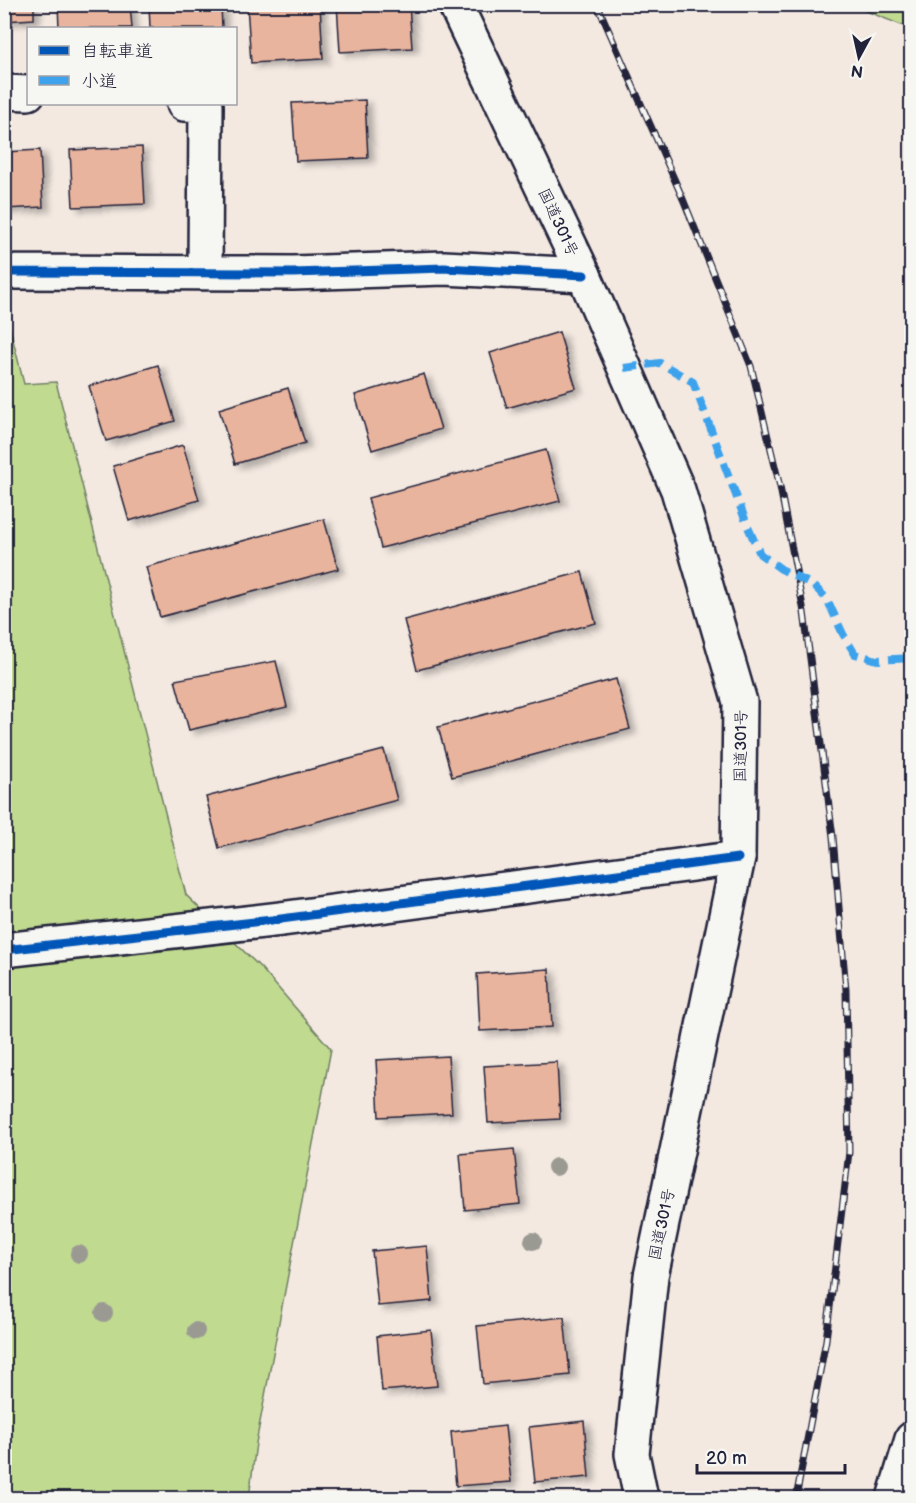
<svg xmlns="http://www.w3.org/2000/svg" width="916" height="1503" font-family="'Balsamiq Sans','Klee One',sans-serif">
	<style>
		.green { fill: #c0da90; stroke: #717e66; stroke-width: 1.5 }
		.building { fill: #e9b49d; stroke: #22223b; stroke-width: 1.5; filter: url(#shadow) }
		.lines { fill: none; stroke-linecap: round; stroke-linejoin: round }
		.minor-casing { stroke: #22223b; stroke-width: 38 }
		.highway-casing { stroke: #22223b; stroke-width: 38 }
		.minor { stroke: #f6f6f2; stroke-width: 33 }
		.highway { stroke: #f6f6f2; stroke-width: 33 }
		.rail-casing { stroke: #22223b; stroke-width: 7 }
		.rail { stroke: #f6f6f2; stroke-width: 4.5; stroke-dasharray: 14; stroke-linecap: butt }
		.quiet { stroke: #3ea2ec; stroke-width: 8; stroke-dasharray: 15 8; stroke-linecap: butt }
		.cycleway-casing { stroke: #f6f6f2; stroke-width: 13 }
		.cycleway { stroke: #0057b8; stroke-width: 9 }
		.tree { fill: #9a9a93 }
		.labels { text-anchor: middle; stroke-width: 4.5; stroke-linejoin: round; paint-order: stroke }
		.street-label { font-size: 16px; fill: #22223b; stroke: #f6f6f2 }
	</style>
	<defs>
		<filter id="shadow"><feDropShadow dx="6" dy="4" stdDeviation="3" flood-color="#0004"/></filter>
	</defs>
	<rect width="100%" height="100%" fill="#f3e9e1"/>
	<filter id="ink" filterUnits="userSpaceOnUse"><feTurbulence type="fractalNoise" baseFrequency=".0167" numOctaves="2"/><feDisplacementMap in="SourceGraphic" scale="12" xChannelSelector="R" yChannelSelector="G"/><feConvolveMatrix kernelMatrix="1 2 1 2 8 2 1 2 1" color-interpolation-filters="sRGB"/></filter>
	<g filter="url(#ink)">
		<path class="green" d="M 851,5 L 911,5 L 911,29 Z
			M 4,304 L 24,384 L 56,382 L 186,895 L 261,968 L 331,1049 L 256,1443 L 249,1498 L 5,1498 Z"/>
		<path class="building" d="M 4,4 L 34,4 L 34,19 L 4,21 Z
			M 58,4 L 130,4 L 132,28 L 59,28 Z
			M 149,4 L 221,4 L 222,28 L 150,28 Z
			M 262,4 L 320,4 L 323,59 L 251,63 L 247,5 Z
			M 337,4 L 409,4 L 412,48 L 340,52 Z
			M 365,100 L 368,158 L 296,161 L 292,103 Z
			M 142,147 L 145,204 L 73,207 L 70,150 Z
			M 40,150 L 43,207 L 4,209 L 4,152 Z
			M 559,332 L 576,388 L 507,408 L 490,353 Z
			M 158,365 L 175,421 L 106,441 L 89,386 Z
			M 424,374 L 441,429 L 372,450 L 355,395 Z
			M 288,388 L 305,443 L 235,464 L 219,409 Z
			M 183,445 L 199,500 L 129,521 L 113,466 Z
			M 546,450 L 560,501 L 381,548 L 368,498 Z
			M 324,519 L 338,569 L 160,617 L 146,567 Z
			M 582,572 L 596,623 L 417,670 L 404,620 Z
			M 276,661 L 287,707 L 189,730 L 175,680 Z
			M 616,679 L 630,729 L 452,777 L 438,727 Z
			M 384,750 L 397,800 L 219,848 L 206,797 Z
			M 549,969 L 552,1027 L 480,1031 L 477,974 Z
			M 448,1056 L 452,1113 L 379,1117 L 376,1060 Z
			M 557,1062 L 560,1119 L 488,1123 L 484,1066 Z
			M 514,1149 L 520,1204 L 465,1210 L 460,1154 Z
			M 427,1246 L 432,1301 L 378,1306 L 372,1251 Z
			M 564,1317 L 570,1375 L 483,1384 L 477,1326 Z
			M 431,1330 L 437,1386 L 382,1391 L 377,1336 Z
			M 584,1421 L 589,1477 L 535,1482 L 529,1427 Z
			M 505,1426 L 511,1482 L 456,1486 L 451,1432 Z"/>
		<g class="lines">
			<defs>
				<path id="minor" d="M 4,92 L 28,93
					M 184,104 L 206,105 L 205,273
					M 4,269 L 9,272 L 293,273 L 444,268 L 584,275
					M 4,950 L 281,919 L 738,858
					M 894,1498 L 912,1439"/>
				<path id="highway" d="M 455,4 L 584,275 L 678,490 L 740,702 L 738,858 L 651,1276 L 632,1454 L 641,1498"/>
			</defs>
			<use href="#minor" class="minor-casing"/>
			<use href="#highway" class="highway-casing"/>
			<use href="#minor" class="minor"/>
			<use href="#highway" class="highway"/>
			<defs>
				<path id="rail" d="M 597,4 L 683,199 L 751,366 L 780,487 L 804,612 L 833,837 L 846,990 L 849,1152 L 826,1340 L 796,1498"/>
			</defs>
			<use href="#rail" class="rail-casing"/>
			<use href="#rail" class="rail"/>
			<path class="quiet" d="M 624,368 L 660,363 L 693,382 L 748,527 L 760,554 L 781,569 L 813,585 L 827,599 L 843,634 L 855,654 L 877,660 L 912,658"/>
			<defs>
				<path id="cycleway" d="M 4,269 L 9,272 L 293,273 L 444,268 L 584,275
					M 4,950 L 281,919 L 738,858"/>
			</defs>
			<use href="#cycleway" class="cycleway-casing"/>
			<use href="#cycleway" class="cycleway"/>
		</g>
		<g class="tree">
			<circle cx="556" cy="1167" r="9"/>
			<circle cx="533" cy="1241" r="9"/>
			<circle cx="79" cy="1254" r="9"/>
			<circle cx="104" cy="1313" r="9"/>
			<circle cx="196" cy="1331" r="9"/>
		</g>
	</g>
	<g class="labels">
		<g class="street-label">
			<text transform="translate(559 222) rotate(65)" y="6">国道301号</text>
			<text transform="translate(740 746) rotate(-89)" y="6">国道301号</text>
			<text transform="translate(661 1224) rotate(-78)" y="6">国道301号</text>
		</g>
	</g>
	<rect width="916" height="1503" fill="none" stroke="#f6f6f2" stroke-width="24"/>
	<rect x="12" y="12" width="892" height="1479" fill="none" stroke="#22223b" stroke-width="2" filter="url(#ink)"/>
	<rect x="27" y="27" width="210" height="78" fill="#f6f6f2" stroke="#a1a1a9" stroke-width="1.5"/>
	<rect x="39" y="46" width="30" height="9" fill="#0057b8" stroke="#a1a1a9" stroke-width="1.5"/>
	<text x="81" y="57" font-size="18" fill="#22223b">自転車道</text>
	<rect x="39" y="76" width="30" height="9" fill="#3ea2ec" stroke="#a1a1a9" stroke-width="1.5"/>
	<text x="81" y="87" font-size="18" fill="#22223b">小道</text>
	<g transform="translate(859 57) rotate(188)" stroke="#f6f6f2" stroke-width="4.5" paint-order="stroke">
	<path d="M0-4.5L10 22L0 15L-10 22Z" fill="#22223b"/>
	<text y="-9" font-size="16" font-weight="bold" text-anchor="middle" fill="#22223b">N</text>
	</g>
	<path d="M697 1464v9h148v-9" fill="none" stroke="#22223b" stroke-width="3"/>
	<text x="706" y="1464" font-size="18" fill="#22223b" stroke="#f6f6f2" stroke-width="4.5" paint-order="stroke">20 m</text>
</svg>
